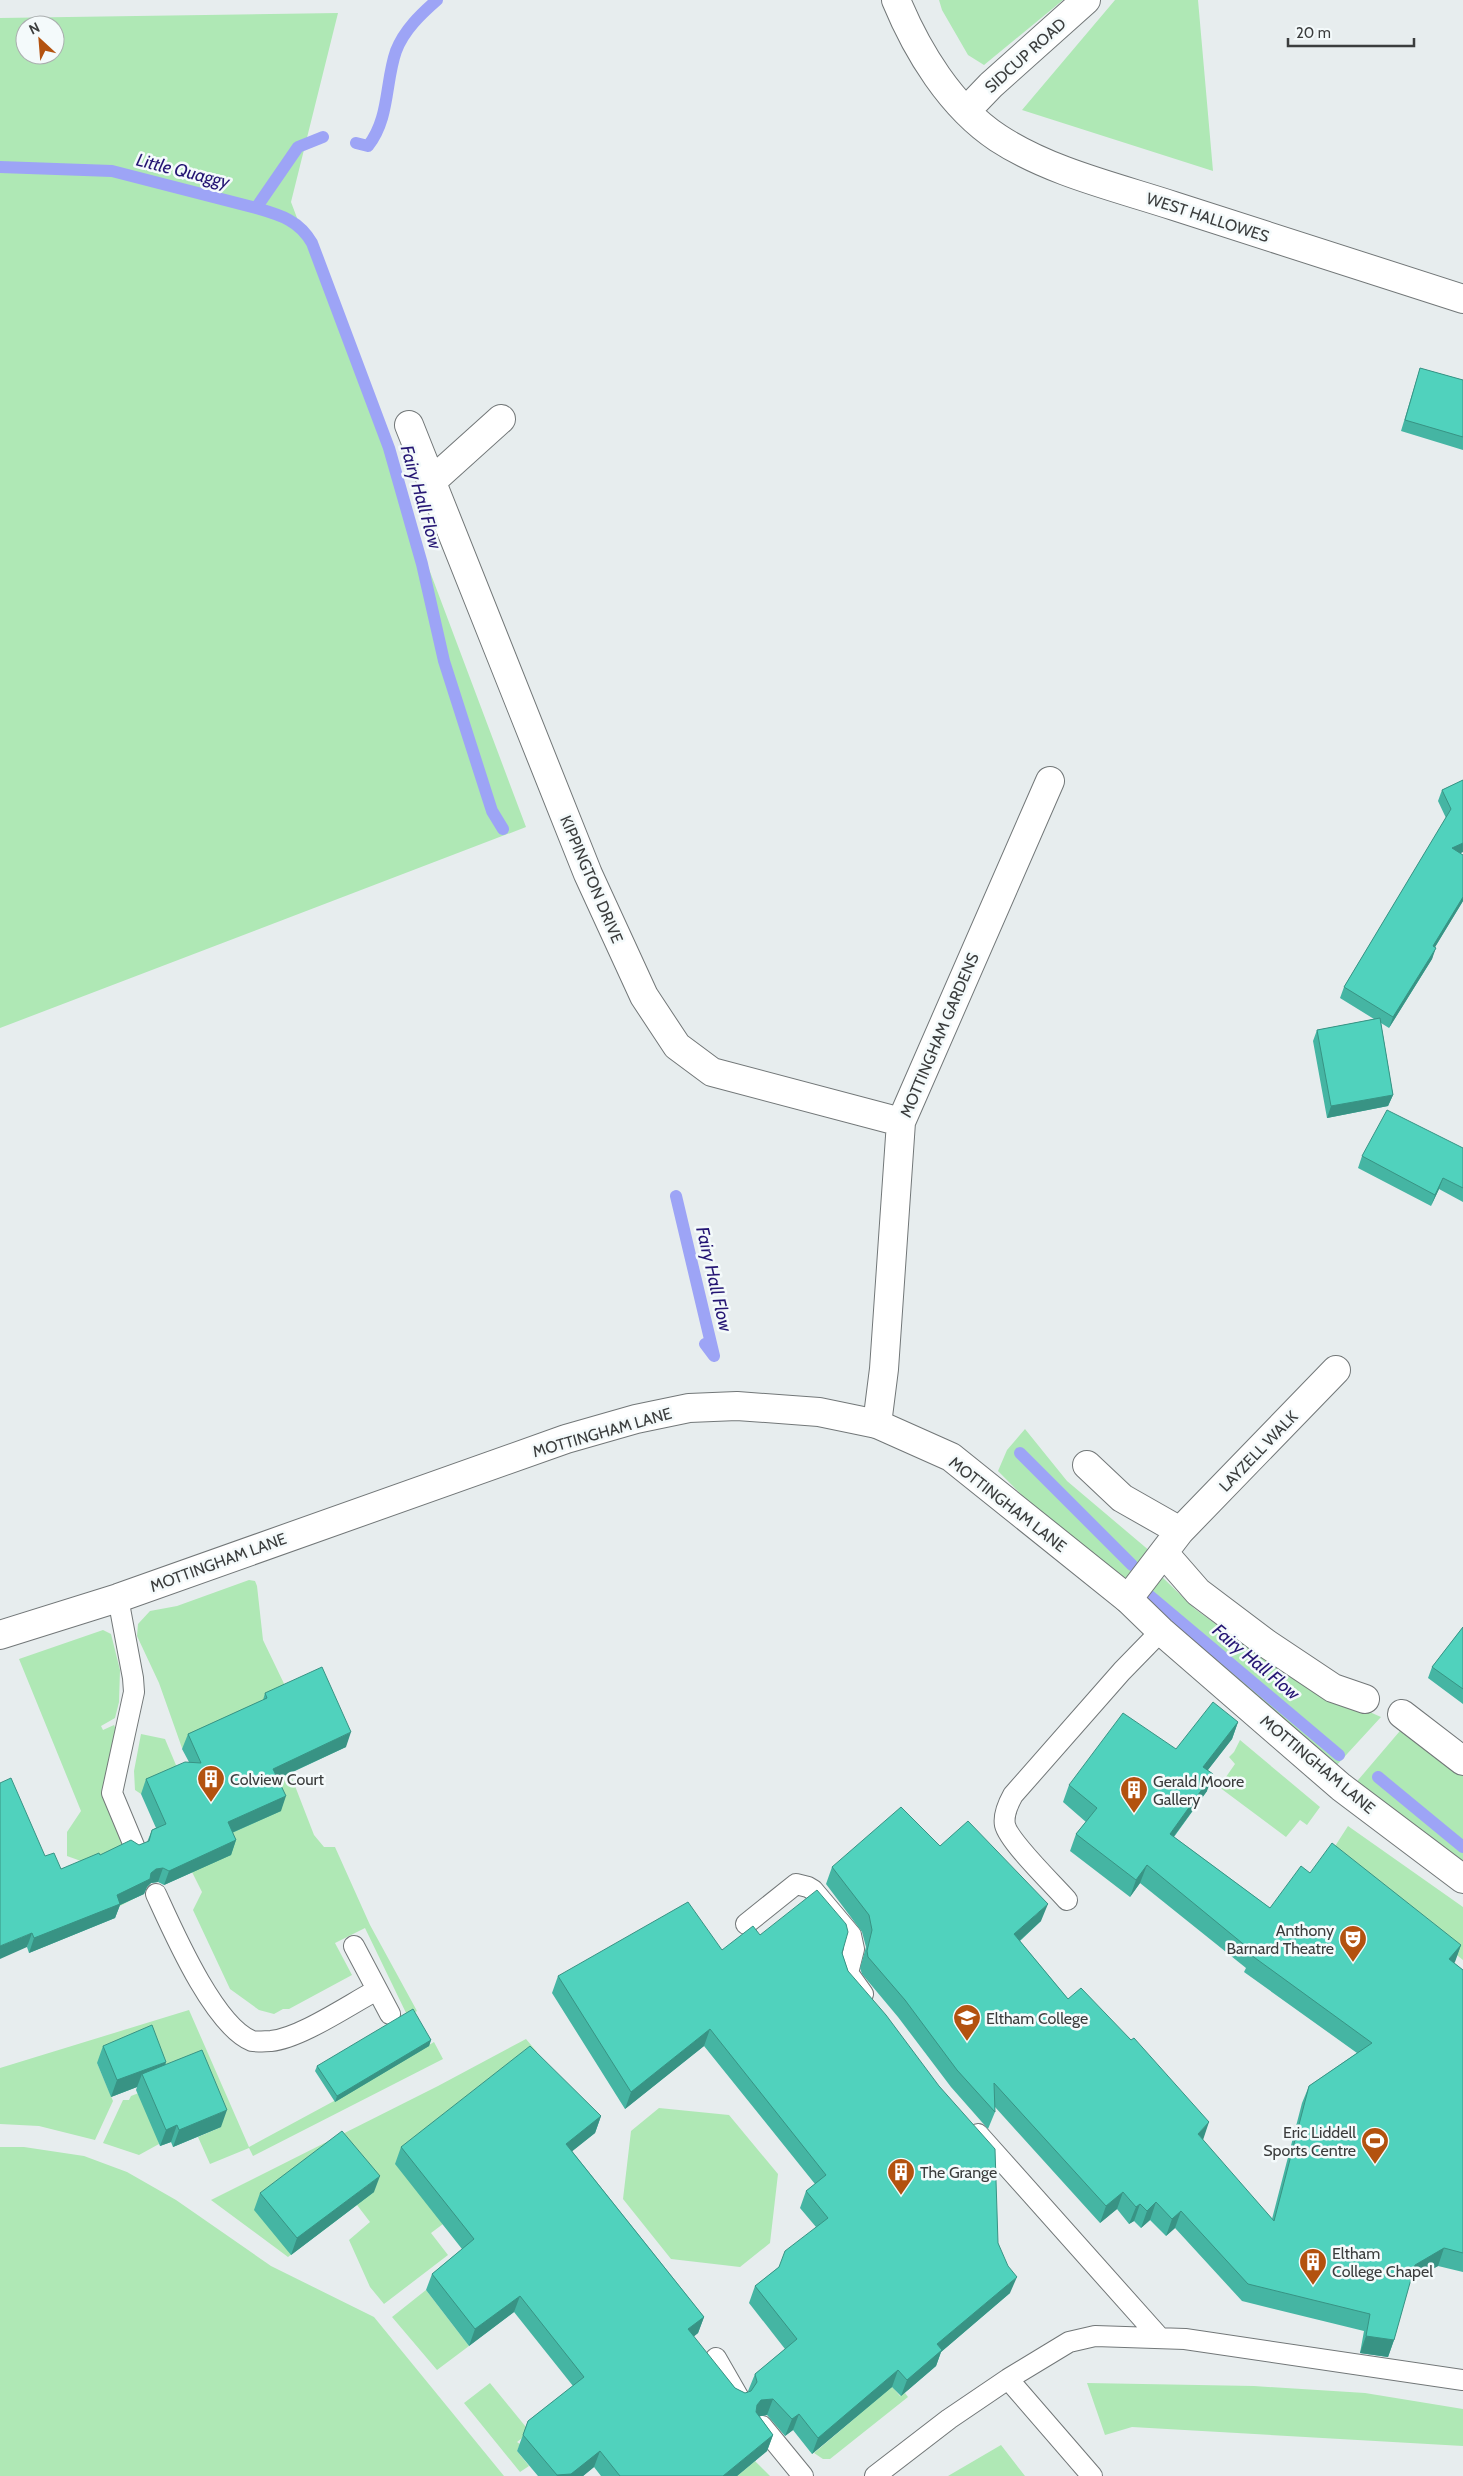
<svg xmlns="http://www.w3.org/2000/svg" width="1463" height="2476" font-family="Cabin,sans-serif">
	<style>
		.green { fill: #afe8b5; fill-rule: evenodd }
		.lines { fill: none; stroke-linecap: round; stroke-linejoin: round }
		.stream { stroke: #9da4f6; stroke-width: 12 }
		.lane-casing { stroke: #727778; stroke-width: 22 }
		.street-casing { stroke: #727778; stroke-width: 30 }
		.secondary-casing { stroke: #727778; stroke-width: 30 }
		.lane { stroke: #fff; stroke-width: 20 }
		.street { stroke: #fff; stroke-width: 28 }
		.secondary { stroke: #fff; stroke-width: 28 }
		.wall { fill: #45b5a3 }
		.shaded-wall { fill: #389384 }
		.building { fill: #50d2bd; stroke: #389384 }
		.labels { text-anchor: middle; stroke-width: 5; stroke-linejoin: round; paint-order: stroke }
		.street-label { font-size: 16px; fill: #3b3d3d; stroke: #f4fafb }
		.poi-label { font-size: 16px; fill: #3b3d3d; stroke: #f4fafb; text-anchor: start }
		.water-label { font-size: 18px; font-style: italic; fill: #241573; stroke: #f4fafb }
	</style>
	<rect width="100%" height="100%" fill="#e7edee"/>
	<path class="green" d="M 939,0 L 1063,0 L 984,65 L 968,55 L 942,10 Z
		M 1115,0 L 1198,0 L 1213,171 L 1022,110 Z
		M 338,13 L 291,202 L 526,827 L 0,1028 L 0,18 ZM 25,25 L 55,25 L 55,55 L 25,55 Z
		M 1025,1429 L 1067,1481 L 1151,1552 L 1124,1584 L 1060,1534 L 998,1471 L 1007,1450 Z
		M 1159,1574 L 1195,1609 L 1288,1676 L 1381,1717 L 1336,1766 L 1139,1599 Z
		M 249,1580 L 255,1581 L 257,1586 L 263,1640 L 289,1694 L 290,1773 L 314,1835 L 324,1847 L 335,1847 L 370,1925 L 417,2011 L 408,2017 L 365,1928 L 335,1943 L 352,1975 L 289,2009 L 283,2009 L 274,2014 L 259,2010 L 230,1989 L 193,1910 L 202,1892 L 192,1872 L 222,1837 L 280,1811 L 192,1744 L 182,1748 L 159,1683 L 137,1636 L 138,1624 L 150,1611 L 177,1606 Z
		M 103,1630 L 111,1634 L 120,1670 L 119,1702 L 115,1718 L 101,1726 L 103,1730 L 114,1725 L 117,1732 L 125,1845 L 121,1857 L 139,1896 L 120,1906 L 103,1865 L 92,1865 L 67,1856 L 67,1832 L 81,1811 L 19,1659 Z
		M 1405,1725 L 1463,1774 L 1463,1864 L 1353,1786 Z
		M 141,1734 L 165,1739 L 181,1777 L 141,1794 L 135,1790 L 134,1771 Z
		M 1240,1740 L 1320,1807 L 1307,1825 L 1300,1820 L 1286,1837 L 1219,1787 L 1235,1764 L 1229,1757 L 1234,1752 Z
		M 1348,1826 L 1463,1907 L 1463,1960 L 1330,1854 Z
		M 189,2010 L 249,2147 L 334,2101 L 434,2042 L 443,2059 L 253,2156 L 249,2148 L 210,2164 L 198,2137 L 221,2127 L 97,2063 L 113,2101 L 95,2140 L 39,2126 L 0,2124 L 0,2068 Z
		M 526,2039 L 537,2052 L 396,2164 L 443,2224 L 431,2233 L 448,2255 L 384,2304 L 370,2287 L 349,2240 L 370,2222 L 357,2205 L 374,2192 L 288,2257 L 211,2200 L 438,2086 Z
		M 149,2089 L 159,2144 L 139,2155 L 103,2143 L 123,2100 L 129,2100 L 131,2096 Z
		M 659,2108 L 729,2115 L 778,2174 L 770,2243 L 740,2267 L 671,2259 L 623,2199 L 631,2131 Z
		M 0,2147 L 24,2147 L 84,2156 L 127,2172 L 176,2200 L 271,2266 L 374,2317 L 504,2476 L 0,2476 Z
		M 426,2290 L 469,2346 L 437,2370 L 392,2317 Z
		M 490,2383 L 530,2432 L 517,2442 L 520,2444 L 517,2451 L 529,2466 L 520,2472 L 464,2403 Z
		M 889,2383 L 900,2396 L 905,2393 L 908,2397 L 830,2459 L 823,2459 L 814,2453 L 854,2419 Z
		M 1087,2383 L 1254,2386 L 1365,2393 L 1463,2409 L 1463,2446 L 1132,2427 L 1105,2435 Z
		M 1001,2445 L 1025,2476 L 948,2476 Z
		M 755,2461 L 770,2476 L 737,2476 Z"/>
	<g class="lines">
		<path class="stream" d="M 356,143 L 368,146 C 390,118 385,82 396,51 C 404,30 421,14 437,0
			M 0,167 L 112,171 L 256,208 L 298,147 L 323,137
			M 256,208 C 280,215 299,220 312,243 L 389,448 L 422,564 L 444,661 L 492,811 L 503,829
			M 676,1196 L 714,1356 L 705,1344
			M 1020,1453 L 1132,1565
			M 1150,1596 L 1339,1755
			M 1378,1777 L 1463,1847"/>
		<defs>
			<path id="lane" d="M 118,1598 L 133,1678 L 134,1692 L 112,1793 L 135,1848
				M 156,1894 C 173,1931 214,2026 252,2041 C 257,2042 266,2041 271,2041 C 301,2038 350,2004 377,1990
				M 1067,1900 C 1054,1885 1009,1842 1005,1825 C 1003,1815 1008,1804 1013,1795 L 1122,1671 L 1161,1631
				M 746,1924 L 796,1884 L 808,1887 L 813,1890 L 851,1935 L 854,1949 L 848,1973 L 863,1994
				M 354,1946 L 390,2014
				M 978,2134 L 1160,2338
				M 716,2358 L 739,2398
				M 1008,2379 L 1092,2476
				M 762,2426 L 803,2476
				M 875,2476 L 949,2419 L 1008,2379 L 1069,2342 L 1095,2336 L 1185,2339 L 1463,2380"/>
			<path id="street" d="M 896,0 C 917,51 951,107 998,138 C 1050,172 1116,187 1174,206 C 1271,237 1367,268 1463,299
				M 966,111 L 991,85 L 1086,0
				M 409,425 L 588,874 L 644,996 L 677,1046 L 712,1072 L 901,1122
				M 431,482 L 501,419
				M 877,1424 L 884,1369 L 901,1122 L 1050,781
				M 1087,1465 L 1122,1498 L 1180,1531
				M 1164,1553 L 1198,1592 L 1267,1644 L 1333,1688 L 1365,1699
				M 1128,1599 L 1180,1531 L 1336,1370
				M 1402,1714 L 1463,1761"/>
			<path id="secondary" d="M 0,1635 L 118,1598 L 566,1439 L 636,1419 L 689,1408 L 737,1406 L 819,1412 L 877,1424 L 951,1457 L 1128,1599 L 1161,1631 L 1341,1787 L 1463,1879"/>
		</defs>
		<use href="#lane" class="lane-casing"/>
		<use href="#street" class="street-casing"/>
		<use href="#secondary" class="secondary-casing"/>
		<use href="#lane" class="lane"/>
		<use href="#street" class="street"/>
		<use href="#secondary" class="secondary"/>
	</g>
	<path class="wall" d="M 1420,368 L 1463,380 L 1463,450 L 1401,431 Z
		M 1463,780 L 1463,852 L 1460,853 L 1463,855 L 1463,901 L 1435,947 L 1432,959 L 1389,1028 L 1381,1023 L 1393,1095 L 1388,1106 L 1327,1118 L 1313,1041 L 1317,1030 L 1374,1019 L 1340,998 L 1344,987 L 1446,818 L 1438,801 L 1442,790 Z
		M 1463,1148 L 1463,1202 L 1439,1189 L 1431,1206 L 1358,1168 L 1362,1156 Z
		M 1463,1627 L 1463,1704 L 1428,1678 L 1432,1667 Z
		M 265,1693 L 346,1747 L 278,1779 L 281,1811 L 232,1833 L 236,1840 L 231,1855 L 164,1885 L 158,1882 L 151,1883 L 147,1887 L 144,1894 L 120,1905 L 115,1918 L 29,1953 L 27,1947 L 45,1856 L 61,1869 L 100,1855 L 139,1845 L 147,1842 L 152,1830 L 156,1828 L 141,1794 L 146,1779 L 189,1762 L 182,1749 L 188,1734 L 263,1700 Z
		M 1238,1722 L 1232,1739 L 1207,1771 L 1207,1791 L 1174,1837 L 1270,1908 L 1310,1873 L 1461,1945 L 1454,1963 L 1463,1970 L 1463,2272 L 1438,2266 L 1410,2281 L 1394,2340 L 1388,2357 L 1360,2353 L 1364,2331 L 1242,2301 L 1175,2228 L 1166,2236 L 1150,2220 L 1141,2228 L 1134,2221 L 1129,2224 L 1117,2209 L 1100,2223 L 995,2107 L 995,2112 L 988,2129 L 951,2087 L 898,2017 L 862,1974 L 860,1968 L 866,1947 L 862,1932 L 826,1884 L 832,1867 L 940,1846 L 1041,1921 L 1020,1941 L 1068,1999 L 1202,2140 L 1272,2219 L 1302,2103 L 1309,2086 L 1357,2053 L 1244,1972 L 1246,1968 L 1140,1883 L 1130,1897 L 1070,1851 L 1076,1834 L 1086,1822 L 1063,1802 L 1069,1785 L 1176,1749 Z
		M 760,1935 L 842,1953 L 848,1971 L 998,2243 L 1010,2293 L 941,2352 L 936,2366 L 901,2396 L 892,2387 L 812,2454 L 793,2430 L 785,2436 L 767,2415 L 759,2416 L 773,2435 L 767,2451 L 737,2476 L 601,2476 L 594,2467 L 583,2476 L 538,2476 L 517,2451 L 528,2421 L 573,2386 L 514,2312 L 469,2346 L 426,2290 L 432,2274 L 462,2249 L 395,2164 L 401,2147 L 601,2116 L 595,2133 L 572,2151 L 704,2317 L 698,2333 L 693,2337 L 735,2388 L 745,2393 L 749,2392 L 748,2391 L 755,2374 L 785,2349 L 749,2303 L 755,2286 L 779,2267 L 816,2227 L 800,2208 L 806,2191 L 815,2184 L 704,2046 L 625,2109 L 552,1993 L 558,1976 L 722,1950 Z
		M 431,2040 L 429,2046 L 335,2102 L 315,2071 L 317,2066 Z
		M 103,2046 L 166,2062 L 165,2065 L 221,2127 L 173,2147 L 171,2142 L 160,2146 L 136,2090 L 137,2087 L 111,2097 L 97,2063 Z
		M 374,2192 L 291,2255 L 254,2210 L 260,2193 Z"/>
	<path class="shaded-wall" d="M 1463,843 L 1463,852 L 1447,859 L 1452,848 Z
		M 1463,897 L 1463,901 L 1429,957 L 1433,946 Z
		M 1436,948 L 1432,959 L 1389,1028 L 1393,1017 Z
		M 1393,1095 L 1388,1106 L 1327,1118 L 1331,1106 Z
		M 1443,1178 L 1439,1189 L 1431,1206 L 1435,1195 Z
		M 1238,1722 L 1232,1739 L 1197,1784 L 1203,1767 Z
		M 351,1732 L 346,1747 L 268,1783 L 273,1769 Z
		M 1213,1774 L 1207,1791 L 1163,1851 L 1170,1834 Z
		M 286,1796 L 281,1811 L 222,1837 L 228,1822 Z
		M 236,1840 L 231,1855 L 164,1885 L 169,1871 Z
		M 1147,1865 L 1140,1883 L 1130,1897 L 1136,1880 Z
		M 163,1868 L 158,1882 L 151,1883 L 147,1887 L 144,1894 L 120,1905 L 115,1918 L 29,1953 L 34,1938 L 117,1895 L 151,1873 L 156,1869 Z
		M 1048,1904 L 1041,1921 L 1008,1951 L 1014,1934 Z
		M 32,1933 L 27,1947 L 0,1959 L 0,1946 Z
		M 1461,1945 L 1455,1962 L 1443,1976 L 1449,1959 Z
		M 710,2029 L 704,2046 L 625,2109 L 631,2092 Z
		M 431,2040 L 429,2046 L 335,2102 L 337,2096 Z
		M 166,2062 L 160,2079 L 142,2074 L 137,2087 L 111,2097 L 117,2080 Z
		M 227,2110 L 221,2127 L 173,2147 L 179,2130 Z
		M 601,2116 L 595,2133 L 560,2161 L 566,2144 Z
		M 1209,2122 L 1203,2140 L 1198,2134 Z
		M 177,2125 L 171,2142 L 160,2146 L 166,2130 Z
		M 380,2176 L 374,2192 L 291,2255 L 297,2238 Z
		M 1123,2192 L 1117,2209 L 1100,2223 L 1106,2206 Z
		M 1156,2202 L 1150,2220 L 1141,2228 L 1147,2211 Z
		M 1140,2204 L 1134,2221 L 1129,2224 L 1136,2207 Z
		M 1181,2211 L 1175,2228 L 1166,2236 L 1172,2219 Z
		M 1444,2248 L 1438,2266 L 1409,2282 L 1415,2265 Z
		M 1017,2277 L 1010,2293 L 941,2352 L 936,2366 L 901,2396 L 907,2380 L 937,2344 Z
		M 520,2296 L 514,2312 L 469,2346 L 475,2329 Z
		M 704,2317 L 698,2333 L 682,2346 L 688,2329 Z
		M 1366,2336 L 1394,2340 L 1388,2357 L 1360,2353 Z
		M 898,2370 L 892,2387 L 812,2454 L 818,2438 Z
		M 773,2399 L 767,2415 L 755,2417 L 757,2405 L 761,2400 Z
		M 799,2414 L 793,2430 L 785,2436 L 792,2419 Z
		M 773,2435 L 767,2451 L 737,2476 L 723,2476 Z
		M 600,2451 L 594,2467 L 583,2476 L 556,2476 Z"/>
	<path class="building" d="M 1420,368 L 1463,380 L 1463,437 L 1405,420 Z
		M 1463,780 L 1463,843 L 1452,848 L 1463,855 L 1463,897 L 1433,946 L 1436,948 L 1393,1017 L 1344,987 L 1451,809 L 1442,790 Z
		M 1380,1018 L 1393,1095 L 1331,1106 L 1317,1030 Z
		M 1387,1110 L 1463,1148 L 1463,1188 L 1443,1178 L 1435,1195 L 1362,1156 Z
		M 1463,1627 L 1463,1689 L 1432,1667 Z
		M 322,1667 L 351,1732 L 273,1769 L 286,1796 L 228,1822 L 236,1840 L 169,1871 L 163,1868 L 156,1869 L 151,1873 L 150,1879 L 117,1895 L 120,1904 L 34,1938 L 32,1933 L 0,1946 L 0,1783 L 11,1778 L 45,1856 L 54,1853 L 61,1869 L 99,1853 L 100,1855 L 131,1840 L 139,1845 L 149,1841 L 152,1830 L 166,1824 L 146,1779 L 185,1762 L 201,1763 L 188,1734 L 267,1698 L 265,1693 Z
		M 1213,1702 L 1238,1722 L 1203,1767 L 1213,1774 L 1170,1834 L 1270,1908 L 1301,1866 L 1310,1873 L 1332,1843 L 1461,1945 L 1449,1959 L 1463,1970 L 1463,2253 L 1444,2248 L 1415,2265 L 1394,2340 L 1366,2336 L 1370,2314 L 1248,2284 L 1181,2211 L 1172,2219 L 1156,2202 L 1147,2211 L 1140,2204 L 1136,2207 L 1123,2192 L 1106,2206 L 994,2083 L 995,2112 L 957,2070 L 905,2000 L 868,1957 L 867,1951 L 872,1930 L 869,1915 L 832,1867 L 901,1807 L 940,1846 L 968,1821 L 1048,1904 L 1014,1934 L 1068,1999 L 1081,1988 L 1131,2040 L 1134,2038 L 1209,2122 L 1198,2134 L 1274,2221 L 1309,2086 L 1372,2043 L 1251,1955 L 1253,1952 L 1147,1865 L 1136,1880 L 1076,1834 L 1097,1808 L 1069,1785 L 1123,1713 L 1176,1749 Z
		M 817,1890 L 846,1924 L 848,1932 L 842,1953 L 848,1971 L 886,2015 L 939,2086 L 995,2149 L 998,2243 L 1008,2266 L 1017,2277 L 937,2344 L 942,2350 L 907,2380 L 898,2370 L 818,2438 L 799,2414 L 792,2419 L 773,2399 L 761,2400 L 757,2405 L 756,2412 L 773,2435 L 723,2476 L 620,2476 L 600,2451 L 571,2474 L 557,2475 L 523,2435 L 528,2421 L 584,2377 L 520,2296 L 475,2329 L 432,2274 L 474,2239 L 401,2147 L 530,2046 L 601,2116 L 566,2144 L 704,2317 L 688,2329 L 735,2388 L 745,2393 L 751,2391 L 757,2382 L 755,2374 L 797,2339 L 755,2286 L 779,2267 L 785,2251 L 828,2218 L 806,2191 L 826,2175 L 710,2029 L 631,2092 L 558,1976 L 688,1902 L 722,1950 L 753,1926 L 760,1935 Z
		M 413,2009 L 431,2040 L 337,2096 L 317,2066 Z
		M 152,2025 L 166,2062 L 117,2080 L 103,2046 Z
		M 202,2050 L 227,2110 L 179,2130 L 177,2125 L 166,2130 L 142,2074 Z
		M 342,2131 L 380,2176 L 297,2238 L 260,2193 Z"/>
	<defs>
		<symbol id="building-pin" viewBox="-11 -11 22 30"><path d="M0 17L-7.5 6A9.5 9.5 0 1 1 7.5 6Z" fill="#b3520f" stroke="#f4fafb"/><path d="M-4-6H4V6H1V3H-1V6H-4ZM-2.5-4.3h1.7v1.8h-1.7ZM.8-4.3h1.7v1.8H.8ZM-2.5-1h1.7V.8h-1.7ZM.8-1h1.7V.8H.8Z" fill="#fff"/></symbol>
		<symbol id="theatre-pin" viewBox="-11 -11 22 30"><path d="M0 17L-7.5 6A9.5 9.5 0 1 1 7.5 6Z" fill="#b3520f" stroke="#f4fafb"/><path d="M-5-5.5Q0-4 5-5.5V0Q5 5 0 6Q-5 5-5 0ZM-3.3-2.5H-1v1.5H-3.3ZM1-2.5H3.3v1.5H1ZM-2.8 1Q0 5.5 2.8 1Z" fill="#fff"/></symbol>
		<symbol id="school-pin" viewBox="-11 -11 22 30"><path d="M0 17L-7.5 6A9.5 9.5 0 1 1 7.5 6Z" fill="#b3520f" stroke="#f4fafb"/><path d="M0-5L7-2L0 1L-7-2ZM-4 1L0 2.5L4 1V4Q0 6-4 4Z" fill="#fff"/></symbol>
		<symbol id="stadium-pin" viewBox="-11 -11 22 30"><path d="M0 17L-7.5 6A9.5 9.5 0 1 1 7.5 6Z" fill="#b3520f" stroke="#f4fafb"/><path d="M0-5a6.5 5 0 1 0 0 10a6.5 5 0 1 0 0-10ZM-3.5-1.8h7v3.6h-7Z" fill="#fff"/></symbol>
	</defs>
	<g fill-rule="evenodd">
		<use href="#building-pin" x="195" y="1763" width="32" height="43"/>
		<use href="#building-pin" x="1118" y="1774" width="32" height="43"/>
		<use href="#theatre-pin" x="1337" y="1923" width="32" height="43"/>
		<use href="#school-pin" x="951" y="2002" width="32" height="43"/>
		<use href="#stadium-pin" x="1359" y="2125" width="32" height="43"/>
		<use href="#building-pin" x="885" y="2156" width="32" height="43"/>
		<use href="#building-pin" x="1297" y="2246" width="32" height="43"/>
	</g>
	<g class="labels">
		<g class="street-label">
			<text transform="translate(1025 55) rotate(-42)" y="6">SIDCUP ROAD</text>
			<text transform="translate(1208 217) rotate(18)" y="6">WEST HALLOWES</text>
			<text transform="translate(592 879) rotate(67)" y="6">KIPPINGTON DRIVE</text>
			<text transform="translate(939 1035) rotate(-67)" y="6">MOTTINGHAM GARDENS</text>
			<text transform="translate(602 1432) rotate(-16)" y="6">MOTTINGHAM LANE</text>
			<text transform="translate(1258 1451) rotate(-46)" y="6">LAYZELL WALK</text>
			<text transform="translate(1008 1504) rotate(38)" y="6">MOTTINGHAM LANE</text>
			<text transform="translate(218 1562) rotate(-20)" y="6">MOTTINGHAM LANE</text>
			<text transform="translate(1318 1764) rotate(40)" y="6">MOTTINGHAM LANE</text>
		</g>
		<g class="poi-label">
			<text x="230" y="1785">Colview Court</text>
			<text x="1153" y="1787">Gerald Moore<tspan x="1153" dy="18">Gallery</tspan></text>
			<text x="1334" y="1936" text-anchor="end">Anthony<tspan x="1334" dy="18">Barnard Theatre</tspan></text>
			<text x="986" y="2024">Eltham College</text>
			<text x="1356" y="2138" text-anchor="end">Eric Liddell<tspan x="1356" dy="18">Sports Centre</tspan></text>
			<text x="920" y="2178">The Grange</text>
			<text x="1332" y="2259">Eltham<tspan x="1332" dy="18">College Chapel</tspan></text>
		</g>
		<g class="water-label">
			<text transform="translate(183 171) rotate(14)" y="6">Little Quaggy</text>
			<text transform="translate(421 497) rotate(74)" y="6">Fairy Hall Flow</text>
			<text transform="translate(714 1279) rotate(77)" y="6">Fairy Hall Flow</text>
			<text transform="translate(1256 1662) rotate(40)" y="6">Fairy Hall Flow</text>
		</g>
	</g>
	<g transform="translate(40 40) rotate(334)"><circle r="24" fill="#f4fafb" stroke="#aaaeaf"/>
	<path d="M0-4L9 19L0 12L-9 19Z" fill="#b3520f"/>
	<text y="-8" font-size="14" font-weight="bold" text-anchor="middle" fill="#3b3d3d">N</text>
	</g>
	<path d="M1288 38v8h126v-8" fill="none" stroke="#3b3d3d" stroke-width="2.5"/>
	<text x="1296" y="38" font-size="15" fill="#3b3d3d" stroke="#f4fafb" stroke-width="4" paint-order="stroke">20 m</text>
</svg>
